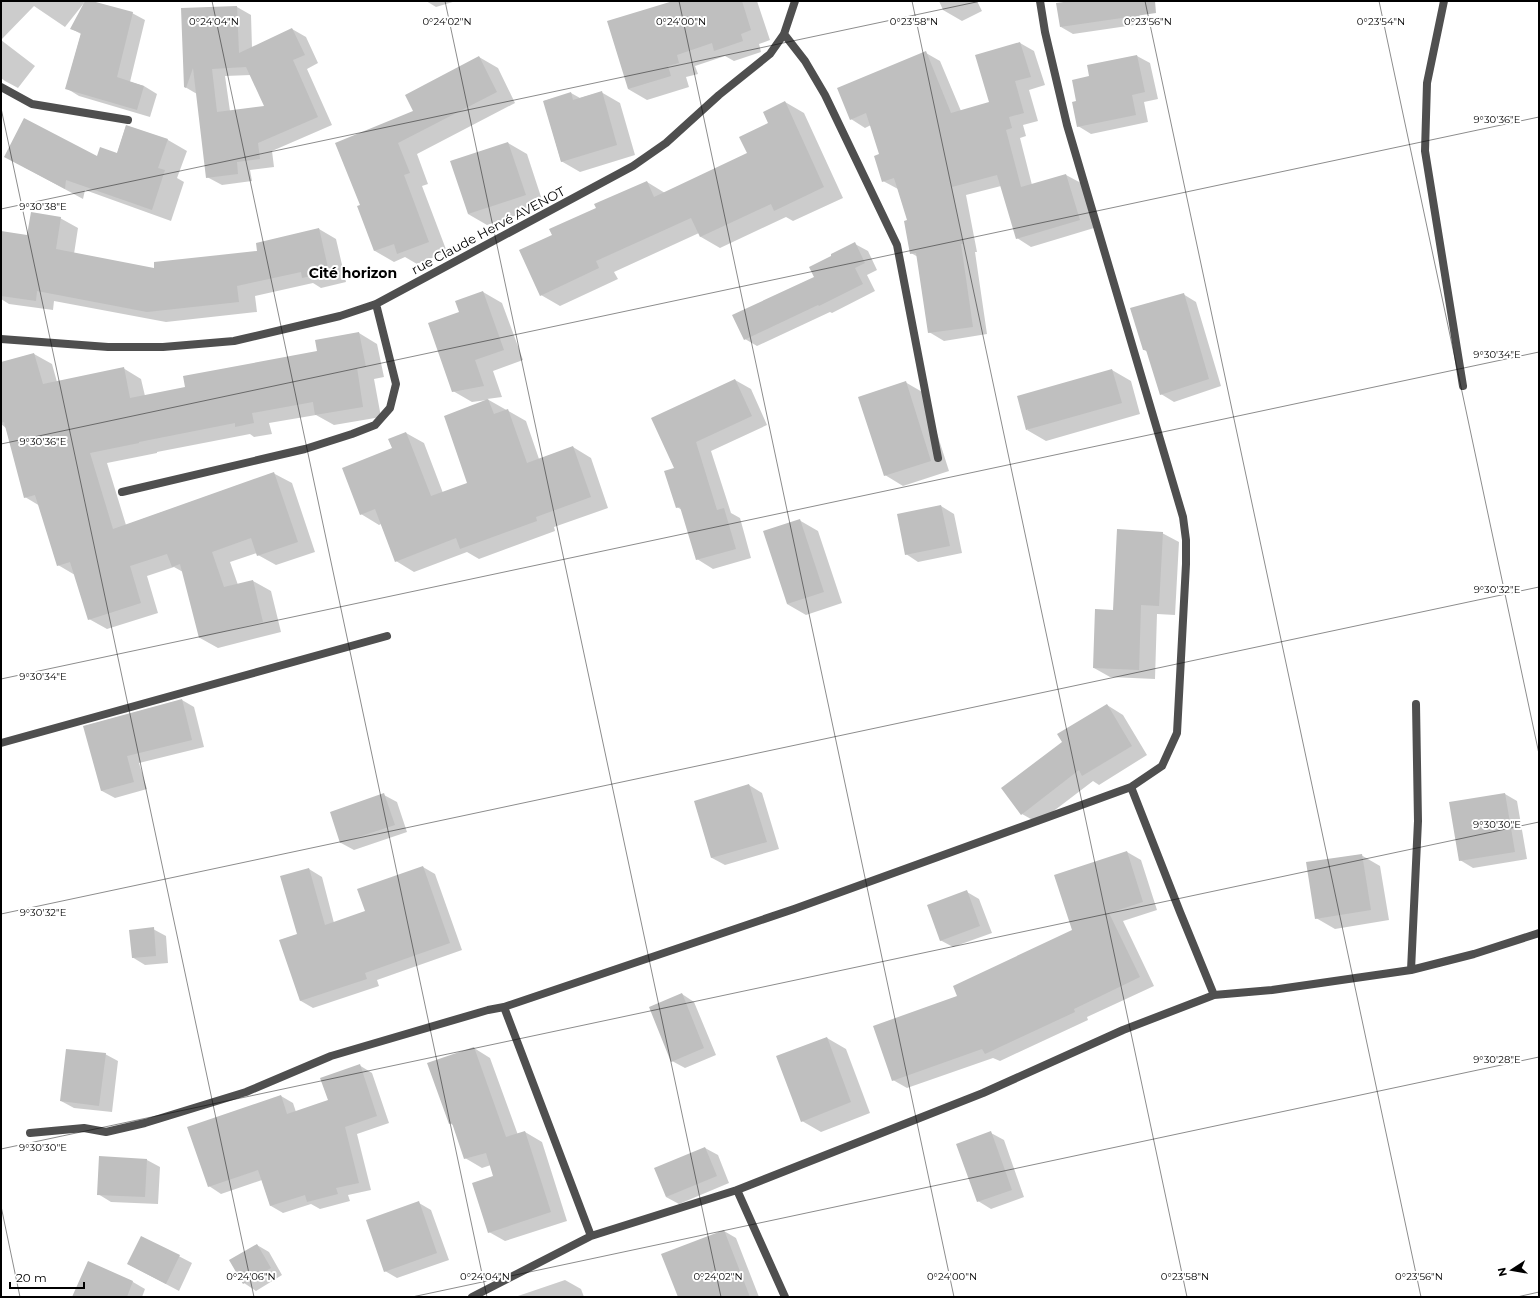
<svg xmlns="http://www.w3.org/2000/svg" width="1540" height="1298" font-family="Montserrat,sans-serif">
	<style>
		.shadow { fill: #0003; fill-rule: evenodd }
		.building { fill: #bfbfbf; fill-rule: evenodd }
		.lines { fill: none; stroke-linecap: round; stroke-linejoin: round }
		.street { stroke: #4f4f4f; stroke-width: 8 }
		.ticks { fill: none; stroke: #000; stroke-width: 1; stroke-opacity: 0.45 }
		.labels { text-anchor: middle; stroke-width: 4; stroke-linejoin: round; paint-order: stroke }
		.street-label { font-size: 13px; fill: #000; stroke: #fff }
		.neighbourhood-label { font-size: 14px; font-weight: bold; fill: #000; stroke: #fff }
		.ticks-label { font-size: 10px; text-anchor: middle; fill: #000; stroke: #fff; stroke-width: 4; stroke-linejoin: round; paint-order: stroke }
	</style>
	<rect width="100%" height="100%" fill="#fff"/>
	<path class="shadow" d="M 1,1 L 82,1 L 85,3 L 86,1 L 90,1 L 132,13 L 145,20 L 130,82 L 144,86 L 157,94 L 150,117 L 79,96 L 66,88 L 81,34 L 72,29 L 84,3 L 65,27 L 34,6 L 1,40 L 35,66 L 18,88 L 5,81 L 1,78 Z
		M 426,1 L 456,1 L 436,7 Z
		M 676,1 L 757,1 L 770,40 L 759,44 L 761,52 L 734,61 L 725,56 L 695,66 L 698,74 L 686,77 L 689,87 L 647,100 L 628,89 Z
		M 939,1 L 977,1 L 982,11 L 962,21 L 943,10 Z
		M 1075,1 L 1137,1 L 1141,24 L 1073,34 L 1061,27 Z
		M 237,7 L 251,15 L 252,48 L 292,29 L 306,37 L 318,63 L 307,69 L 332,125 L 272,151 L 274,167 L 250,170 L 252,181 L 222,185 L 207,177 L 197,94 L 185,87 L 182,9 ZM 251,75 L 266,107 L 230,111 L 225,76 Z
		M 1020,43 L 1034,51 L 1045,85 L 1029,90 L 1038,121 L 1023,125 L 1026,136 L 1020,138 L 1032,185 L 1066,175 L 1081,183 L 1094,228 L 1031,247 L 1017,238 L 1001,186 L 966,195 L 977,252 L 975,252 L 987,334 L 944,341 L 929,332 L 918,257 L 911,253 L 908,221 L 898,189 L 883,181 L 880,155 L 871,125 L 865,128 L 851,119 L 926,53 L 940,61 L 961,111 L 990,103 Z
		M 1137,56 L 1150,63 L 1158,99 L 1144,102 L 1148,122 L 1091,134 L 1078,126 L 1090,77 L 1088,66 Z
		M 479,57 L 498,68 L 515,103 L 417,154 L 428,184 L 422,186 L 447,252 L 417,264 L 405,257 L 394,262 L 375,251 L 361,205 L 415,112 Z
		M 601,92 L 620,103 L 635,155 L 580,172 L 561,161 L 544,101 L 571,93 L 580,98 Z
		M 785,102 L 804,113 L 843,198 L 793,221 L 786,217 L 720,248 L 701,237 L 699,233 L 614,272 L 618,279 L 560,306 L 541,295 L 553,236 L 597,208 L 647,182 L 665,193 L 748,154 Z
		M 126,126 L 168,140 L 187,151 L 177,178 L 184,182 L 171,221 L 85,190 L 83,199 L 24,167 L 117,154 Z
		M 508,143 L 527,154 L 544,206 L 487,225 L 468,214 Z
		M 60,218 L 78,228 L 74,254 L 156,270 L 259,251 L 319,229 L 336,239 L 346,282 L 321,288 L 313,283 L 255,296 L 257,312 L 166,322 L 54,301 L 53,310 L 9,304 L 1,299 L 1,232 L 28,236 Z
		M 855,244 L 868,251 L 877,270 L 867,275 L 875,291 L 832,313 L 830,312 L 757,346 L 745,339 Z
		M 483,292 L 502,303 L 523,360 L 493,371 L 502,397 L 487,399 L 526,421 L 539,459 L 573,447 L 591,458 L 608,508 L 554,527 L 555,531 L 479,559 L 467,552 L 414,572 L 396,561 L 381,524 L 379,525 L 361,514 L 393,448 L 406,433 L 424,443 L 443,493 L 469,484 L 487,400 L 472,402 L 453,391 L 460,313 Z
		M 1183,294 L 1196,302 L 1221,386 L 1174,402 L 1161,394 L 1148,352 L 1144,350 Z
		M 359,333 L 377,344 L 384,377 L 374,379 L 381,417 L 334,425 L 316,415 L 269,423 L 272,434 L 254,437 L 250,434 L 157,452 L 157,453 L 107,463 L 126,525 L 273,473 L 292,483 L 315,552 L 276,565 L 258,555 L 257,553 L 230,562 L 238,585 L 253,581 L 271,591 L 281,632 L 218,648 L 200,638 L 183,572 L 174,567 L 147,576 L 158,613 L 107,629 L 89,619 L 75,575 L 58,565 L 40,506 L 25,497 L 6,428 L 1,424 L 1,363 L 34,354 L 52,364 L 57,382 L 123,368 L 141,379 L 145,396 L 186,388 L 318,352 L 316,341 Z
		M 1112,370 L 1131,381 L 1140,414 L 1046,441 L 1027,430 Z
		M 735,380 L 751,389 L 767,425 L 711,451 L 731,513 L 740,518 L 751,558 L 713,569 L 697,559 L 682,510 L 677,507 L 675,468 Z
		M 905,382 L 924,393 L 949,471 L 903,486 L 885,475 Z
		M 941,506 L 954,514 L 962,553 L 918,562 L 906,554 Z
		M 799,520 L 818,531 L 842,603 L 806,615 L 787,604 Z
		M 1162,533 L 1179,542 L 1175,615 L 1157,614 L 1155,679 L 1110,677 L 1094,668 L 1114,611 Z
		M 182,700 L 194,707 L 204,747 L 139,763 L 147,789 L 115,798 L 102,791 L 84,727 Z
		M 1107,705 L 1123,715 L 1147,755 L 1099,785 L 1093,781 L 1038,823 L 1022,814 L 1063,742 Z
		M 749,785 L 762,793 L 779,849 L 725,865 L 712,858 L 695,802 Z
		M 1505,794 L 1517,801 L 1527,859 L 1473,868 L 1460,860 Z
		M 384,795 L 397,802 L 407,832 L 354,850 L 341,843 L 331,813 Z
		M 1127,852 L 1141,860 L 1157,910 L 1123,921 L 1154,986 L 1087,1017 L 1088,1020 L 1000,1061 L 993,1058 L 907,1088 L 893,1080 L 959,997 L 1073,930 Z
		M 1361,855 L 1380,866 L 1389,920 L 1335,929 L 1316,918 Z
		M 423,867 L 435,874 L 462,950 L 377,980 L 379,986 L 313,1008 L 301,1001 L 298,935 L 309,869 L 322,877 L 334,923 L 366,912 Z
		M 967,892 L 979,899 L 992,933 L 953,947 L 940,940 Z
		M 153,929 L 166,936 L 168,963 L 145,965 L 132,957 Z
		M 682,994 L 694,1002 L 716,1055 L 685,1068 L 672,1061 Z
		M 827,1038 L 846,1049 L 870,1113 L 821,1132 L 802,1121 Z
		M 474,1048 L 490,1058 L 518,1135 L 525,1132 L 542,1142 L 567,1221 L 505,1241 L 489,1232 L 494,1176 L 491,1165 L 482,1168 L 465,1158 L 454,1126 L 450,1123 Z
		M 105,1054 L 118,1061 L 112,1112 L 74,1108 L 61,1101 Z
		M 359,1065 L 372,1073 L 389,1123 L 357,1134 L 371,1190 L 348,1195 L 350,1201 L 320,1209 L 311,1204 L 283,1213 L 271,1206 L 262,1180 L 221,1194 L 209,1186 L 281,1096 L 293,1103 L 296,1112 L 329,1101 Z
		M 991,1133 L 1004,1140 L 1024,1197 L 991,1209 L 978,1201 Z
		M 705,1148 L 718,1155 L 729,1183 L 679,1204 L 666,1197 Z
		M 100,1158 L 147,1160 L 160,1167 L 158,1204 L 111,1202 L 98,1194 Z
		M 419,1203 L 431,1210 L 449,1260 L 397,1278 L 385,1271 Z
		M 724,1231 L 736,1238 L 759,1297 L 679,1297 Z
		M 142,1237 L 192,1263 L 179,1291 L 128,1264 Z
		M 257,1245 L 269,1252 L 282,1275 L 256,1291 L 244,1283 Z
		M 88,1262 L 133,1282 L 145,1289 L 142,1297 L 79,1297 Z
		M 565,1280 L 581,1289 L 584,1297 L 515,1297 Z"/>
	<path class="building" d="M 85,1 L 92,1 L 133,12 L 117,77 L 144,86 L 137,110 L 65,89 L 81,33 L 70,29 Z
		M 673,1 L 742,1 L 751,30 L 741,34 L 743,41 L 714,51 L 712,43 L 677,55 L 679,63 L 668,66 L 671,76 L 628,89 L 607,21 Z
		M 1071,1 L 1155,1 L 1156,13 L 1060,27 L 1056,3 Z
		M 237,6 L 239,53 L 292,28 L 305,55 L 293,60 L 318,117 L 258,143 L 260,159 L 237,162 L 238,174 L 206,178 L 193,68 L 186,88 L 184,87 L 181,8 ZM 246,67 L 264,106 L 217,112 L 212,69 Z
		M 1020,42 L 1031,77 L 1015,81 L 1024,113 L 1009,117 L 1012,128 L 1006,130 L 1021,187 L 1066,174 L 1080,220 L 1016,239 L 997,175 L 952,187 L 963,244 L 961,244 L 973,327 L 928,333 L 916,253 L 910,254 L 904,221 L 907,220 L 894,178 L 882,182 L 874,156 L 879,154 L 866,113 L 850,120 L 837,88 L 926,51 L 951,113 L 989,102 L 975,55 Z
		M 1137,55 L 1145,92 L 1132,95 L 1136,115 L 1077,127 L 1072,102 L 1076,101 L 1072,80 L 1089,76 L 1087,65 Z
		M 479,56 L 497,92 L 398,143 L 410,173 L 404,175 L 429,242 L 397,254 L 394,244 L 374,251 L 357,206 L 360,205 L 335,143 L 413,111 L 405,95 Z
		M 602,91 L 617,145 L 561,162 L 543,101 L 571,92 L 573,100 Z
		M 785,101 L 824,187 L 774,211 L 771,204 L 700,237 L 691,218 L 596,261 L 599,268 L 540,296 L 519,250 L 552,235 L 549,229 L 596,208 L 594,204 L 647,181 L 654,197 L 747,153 L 739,137 L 768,123 L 763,112 Z
		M 24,118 L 97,156 L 100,147 L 117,153 L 126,125 L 168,139 L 158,168 L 165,170 L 152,210 L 66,180 L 65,189 L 4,157 Z
		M 508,142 L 526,195 L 468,214 L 450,161 Z
		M 31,212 L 61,217 L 56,249 L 154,268 L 154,262 L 257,251 L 256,243 L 319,228 L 329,272 L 302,278 L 301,272 L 237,286 L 239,302 L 147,312 L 37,291 L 36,301 L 1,296 L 1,231 L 27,235 Z
		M 855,242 L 865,263 L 855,268 L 863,284 L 819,306 L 818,305 L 744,340 L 732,315 L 814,277 L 809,267 L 831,256 L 831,254 Z
		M 483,291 L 504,350 L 475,360 L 484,386 L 452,392 L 428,323 L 459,312 L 455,301 Z
		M 1184,293 L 1209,379 L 1160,395 L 1146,350 L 1143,350 L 1130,308 Z
		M 359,332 L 366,367 L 357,368 L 363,407 L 315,415 L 313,402 L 252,413 L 254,423 L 235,427 L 235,423 L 139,442 L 139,443 L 90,453 L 113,529 L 274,472 L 298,542 L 257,556 L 251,538 L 212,552 L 224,587 L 253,580 L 263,622 L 199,638 L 180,564 L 172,567 L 167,554 L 130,566 L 141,603 L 88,620 L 70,562 L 57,566 L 35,495 L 24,498 L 4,422 L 1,423 L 1,362 L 34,353 L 43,384 L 124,367 L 130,398 L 185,387 L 183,376 L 317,351 L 315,340 Z
		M 1112,369 L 1122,403 L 1026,430 L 1017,396 Z
		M 735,379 L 752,416 L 696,442 L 717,510 L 724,508 L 736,549 L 696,560 L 680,507 L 676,508 L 664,471 L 674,468 L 651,418 Z
		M 906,381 L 931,461 L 884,476 L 858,397 Z
		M 488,399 L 494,414 L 508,409 L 527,463 L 573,446 L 591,497 L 536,517 L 537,521 L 460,549 L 456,538 L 395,562 L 375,509 L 360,515 L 342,468 L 392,448 L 388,439 L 406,432 L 431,496 L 467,483 L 444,416 Z
		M 941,505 L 950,546 L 905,555 L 897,514 Z
		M 800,519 L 824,592 L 787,604 L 763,531 Z
		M 1117,529 L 1163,532 L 1159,606 L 1141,605 L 1139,670 L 1093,668 L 1095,609 L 1113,610 Z
		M 182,699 L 192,740 L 127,756 L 134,782 L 101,791 L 83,726 Z
		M 1107,704 L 1132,746 L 1082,776 L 1079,770 L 1021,815 L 1001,788 L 1062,742 L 1057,734 Z
		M 749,784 L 767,842 L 711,858 L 694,801 Z
		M 384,793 L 395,825 L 340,843 L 330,812 Z
		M 1505,793 L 1515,852 L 1459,861 L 1449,802 Z
		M 1127,851 L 1143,902 L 1109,913 L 1140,977 L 1074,1009 L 1075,1012 L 985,1054 L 982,1049 L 892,1081 L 873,1026 L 957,996 L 953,986 L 1072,930 L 1054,875 Z
		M 1362,854 L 1371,910 L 1315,919 L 1306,862 Z
		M 423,866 L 450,943 L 365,973 L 367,979 L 300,1001 L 279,940 L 297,934 L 280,876 L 309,868 L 325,925 L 365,911 L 357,889 Z
		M 967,890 L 980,926 L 940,941 L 927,905 Z
		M 154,927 L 156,956 L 132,958 L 129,930 Z
		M 682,993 L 704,1048 L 671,1062 L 649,1007 Z
		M 827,1037 L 851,1102 L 801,1122 L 776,1056 Z
		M 474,1047 L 506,1137 L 525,1131 L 551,1212 L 488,1233 L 472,1183 L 493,1176 L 486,1153 L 464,1159 L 452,1123 L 449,1124 L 427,1063 Z
		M 66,1049 L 106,1053 L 99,1106 L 60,1101 Z
		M 360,1064 L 377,1116 L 345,1127 L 359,1183 L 336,1188 L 338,1194 L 307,1202 L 305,1195 L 270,1206 L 258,1170 L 208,1187 L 187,1127 L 281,1095 L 287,1114 L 328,1100 L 320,1078 Z
		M 991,1131 L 1012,1190 L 977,1202 L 956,1144 Z
		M 705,1147 L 717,1176 L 666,1197 L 654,1168 Z
		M 99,1156 L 147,1159 L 145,1197 L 97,1195 Z
		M 419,1201 L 437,1253 L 384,1272 L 366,1220 Z
		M 724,1230 L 750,1297 L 678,1297 L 661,1254 Z
		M 141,1236 L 180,1255 L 166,1284 L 127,1264 Z
		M 257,1244 L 271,1268 L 243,1284 L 229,1260 Z
		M 88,1261 L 133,1281 L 127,1297 L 72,1297 Z"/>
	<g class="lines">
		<path class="street" d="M 1444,1 L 1427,83 L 1425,151 L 1463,386
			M 784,34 L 805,61 L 825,95 L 897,245 L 938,458
			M 1,87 L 32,104 L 128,120
			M 1,339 L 108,347 L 163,347 L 234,341 L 340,316 L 376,304 L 633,166 L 666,143 L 719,95 L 770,54 L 784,34 L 795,1
			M 122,492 L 305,449 L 352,434 L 375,425 L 390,408 L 396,384 L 376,304
			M 1,743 L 387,636
			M 1131,787 L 1180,912 L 1214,995
			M 1411,970 L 1418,821 L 1416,704
			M 504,1007 L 591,1236
			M 30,1133 L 84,1128 L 106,1132 L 145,1123 L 246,1092 L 331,1056 L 488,1010 L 504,1007 L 794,909 L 1131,787 L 1162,766 L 1177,733 L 1186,564 L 1186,540 L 1183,517 L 1067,125 L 1045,32 L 1040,1
			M 737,1190 L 785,1297
			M 472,1297 L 591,1236 L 737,1190 L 983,1093 L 1123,1030 L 1214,995 L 1272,990 L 1411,970 L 1474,954 L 1539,933"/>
	</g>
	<path class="ticks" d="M 212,1 L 487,1297M 445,1 L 721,1297M 679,1 L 954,1297M 912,1 L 1187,1297M 1145,1 L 1421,1297M 1379,1 L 1539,754M 1,108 L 254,1297M 1,209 L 981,1M 1,444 L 1539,117M 1,679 L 1539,352M 1,914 L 1539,587M 1,1149 L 1539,822M 1,1206 L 20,1297M 412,1297 L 1539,1057M 1517,1297 L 1539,1292"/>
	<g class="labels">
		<g class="street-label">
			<text transform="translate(488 230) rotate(-28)" y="5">rue Claude Hervé AVENOT</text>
		</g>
		<g class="neighbourhood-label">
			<text x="353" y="278">Cité horizon</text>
		</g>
	</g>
	<g class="ticks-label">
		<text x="214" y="25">0°24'04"N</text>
		<text x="447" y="25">0°24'02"N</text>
		<text x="681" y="25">0°24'00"N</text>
		<text x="914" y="25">0°23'58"N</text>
		<text x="1148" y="25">0°23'56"N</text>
		<text x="1381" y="25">0°23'54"N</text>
		<text x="1497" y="123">9°30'36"E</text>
		<text x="43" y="210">9°30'38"E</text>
		<text x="1497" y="358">9°30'34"E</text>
		<text x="43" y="445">9°30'36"E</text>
		<text x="1497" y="593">9°30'32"E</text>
		<text x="43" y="680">9°30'34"E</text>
		<text x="1497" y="828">9°30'30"E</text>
		<text x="43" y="916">9°30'32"E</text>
		<text x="1497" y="1063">9°30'28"E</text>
		<text x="43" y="1151">9°30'30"E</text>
		<text x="251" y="1280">0°24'06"N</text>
		<text x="485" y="1280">0°24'04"N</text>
		<text x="718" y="1280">0°24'02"N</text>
		<text x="952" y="1280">0°24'00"N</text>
		<text x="1185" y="1280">0°23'58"N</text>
		<text x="1419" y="1280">0°23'56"N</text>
	</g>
	<rect width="1540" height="1298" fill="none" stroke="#000000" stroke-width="4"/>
	<g transform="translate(1512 1270) rotate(258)" stroke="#ffffff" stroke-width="3" paint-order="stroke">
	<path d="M0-3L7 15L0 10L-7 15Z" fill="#000000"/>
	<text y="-6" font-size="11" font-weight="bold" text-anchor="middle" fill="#000000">N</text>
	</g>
	<path d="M10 1282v6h74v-6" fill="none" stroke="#000000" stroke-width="2"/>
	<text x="16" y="1282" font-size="12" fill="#000000" stroke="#ffffff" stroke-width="3" paint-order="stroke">20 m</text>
</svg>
